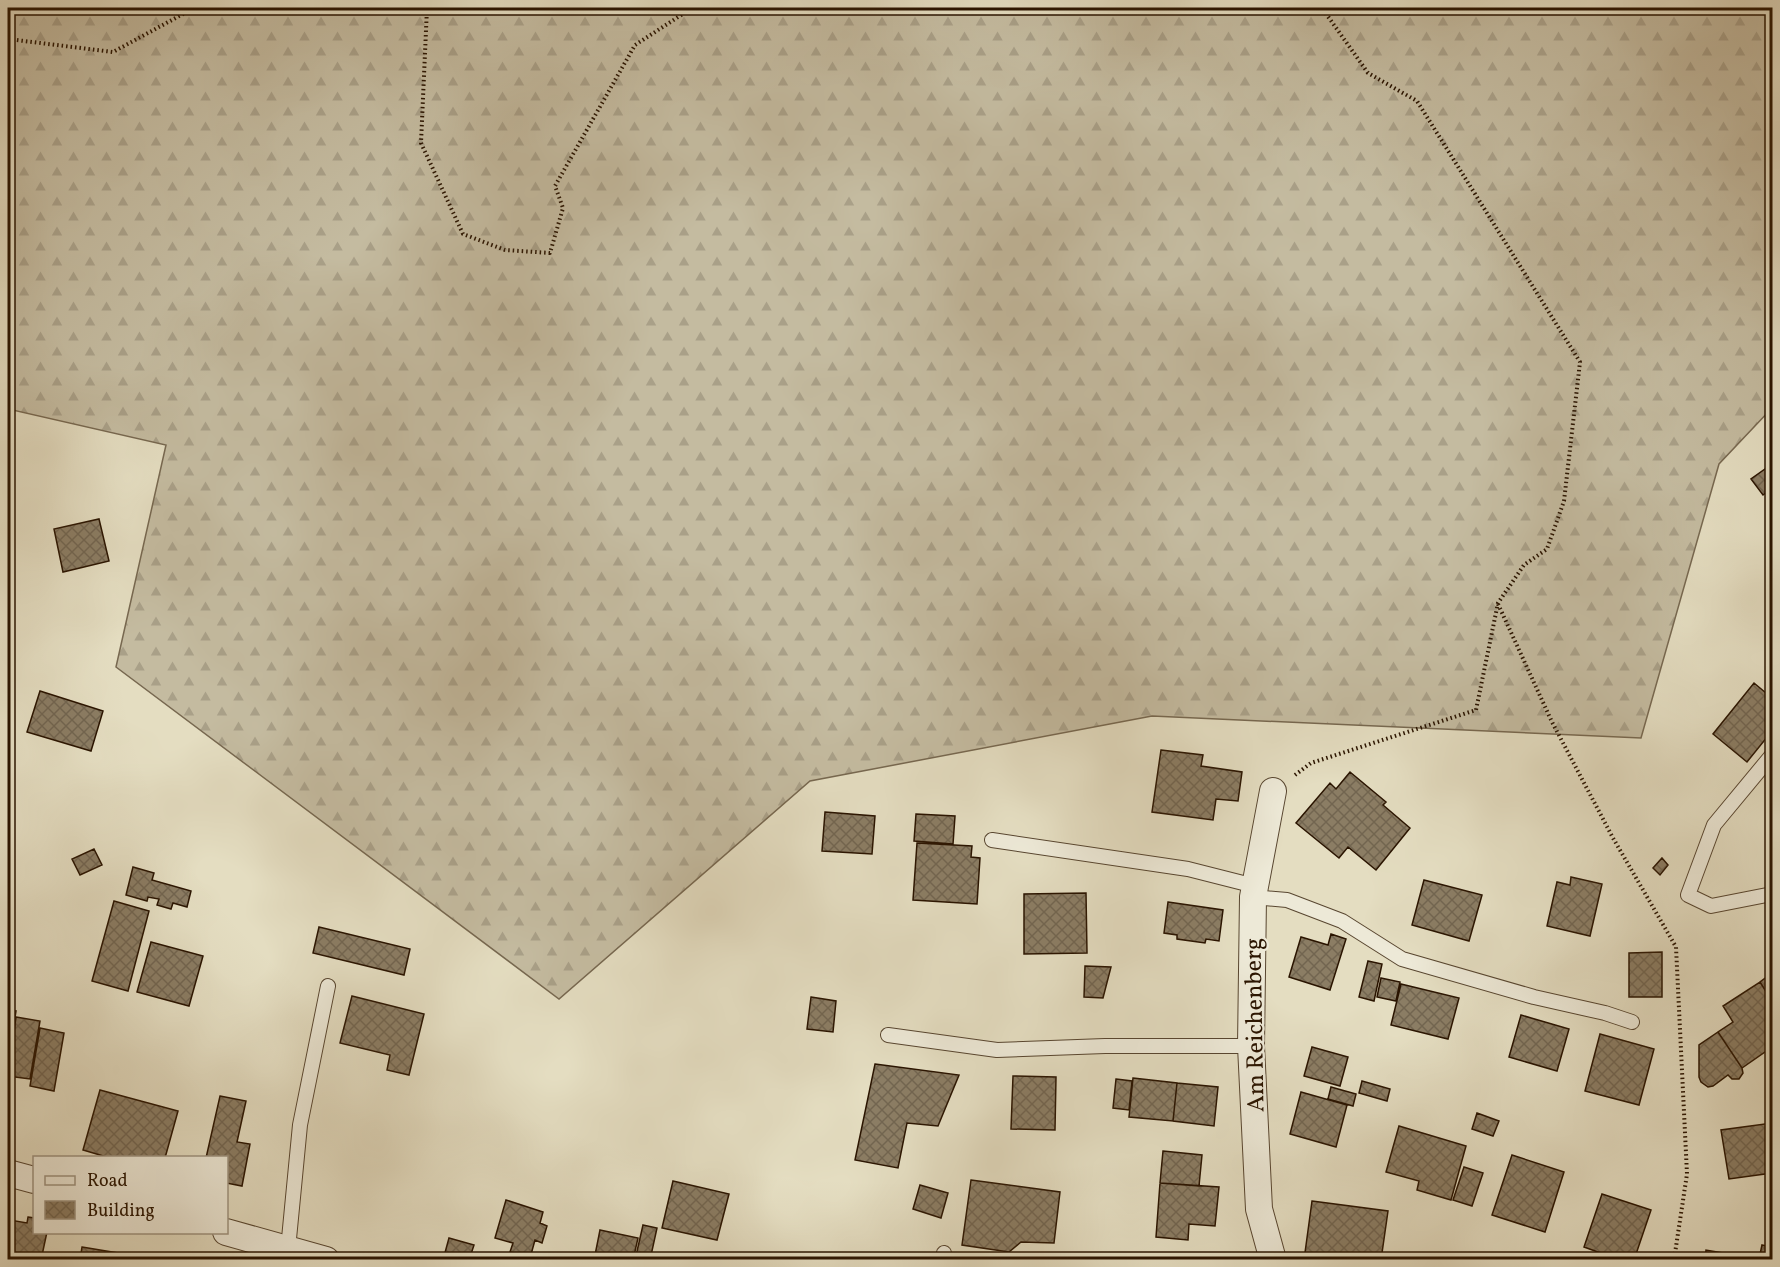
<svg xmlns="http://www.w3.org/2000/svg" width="1780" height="1267" font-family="Vollkorn,serif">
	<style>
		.forest { fill: url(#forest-firs); stroke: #776850; stroke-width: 1.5 }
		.building { fill: url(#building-cross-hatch); stroke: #2a1400; stroke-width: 1.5 }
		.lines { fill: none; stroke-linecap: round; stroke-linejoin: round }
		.lane-casing { stroke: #584630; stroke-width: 16 }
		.street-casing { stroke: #584630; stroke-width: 28 }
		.path { stroke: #2a1400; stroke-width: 4; stroke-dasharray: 1.5 3; stroke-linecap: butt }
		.lane { stroke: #ede9d7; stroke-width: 14 }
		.street { stroke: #ede9d7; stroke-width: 26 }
		.labels { text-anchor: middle; stroke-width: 4.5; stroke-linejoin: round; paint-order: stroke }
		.street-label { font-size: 24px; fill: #2a1400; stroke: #ede9d7 }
	</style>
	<defs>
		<pattern id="forest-firs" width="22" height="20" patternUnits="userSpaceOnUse" patternTransform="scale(1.5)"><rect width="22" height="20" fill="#c4bba0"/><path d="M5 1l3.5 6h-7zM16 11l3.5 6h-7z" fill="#a9a088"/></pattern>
		<pattern id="building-cross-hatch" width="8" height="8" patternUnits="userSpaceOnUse" patternTransform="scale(1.5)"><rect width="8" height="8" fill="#8b7d64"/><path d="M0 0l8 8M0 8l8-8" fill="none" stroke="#726550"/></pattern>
	</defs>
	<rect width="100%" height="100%" fill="#e4ddc1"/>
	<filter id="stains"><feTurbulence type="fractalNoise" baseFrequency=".00333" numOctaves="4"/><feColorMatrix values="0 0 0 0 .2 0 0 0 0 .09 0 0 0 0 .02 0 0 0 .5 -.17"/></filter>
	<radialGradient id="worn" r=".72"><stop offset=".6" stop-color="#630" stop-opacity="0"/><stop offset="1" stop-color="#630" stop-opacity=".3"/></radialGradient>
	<path class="forest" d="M 8,8 L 1772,8 L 1772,408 L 1719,464 L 1641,738 L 1152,716 L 810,781 L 559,999 L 116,667 L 166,445 L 8,409 Z"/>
	<path class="building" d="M 1765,469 L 1772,478 L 1772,488 L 1763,495 L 1751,479 Z
		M 99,519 L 109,561 L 63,572 L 54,529 Z
		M 1754,683 L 1772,698 L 1772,731 L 1747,762 L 1713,734 Z
		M 40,691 L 103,711 L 91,751 L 27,732 Z
		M 1161,750 L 1203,755 L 1201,766 L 1242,772 L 1238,801 L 1216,799 L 1213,820 L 1152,812 Z
		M 1350,772 L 1386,802 L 1383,805 L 1410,828 L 1376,870 L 1348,847 L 1339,858 L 1296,823 L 1330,783 L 1336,789 Z
		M 825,812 L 875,816 L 872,854 L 822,851 Z
		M 916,814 L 955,816 L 953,844 L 914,841 Z
		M 917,843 L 972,846 L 971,857 L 980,858 L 977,904 L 913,900 Z
		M 94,849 L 102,865 L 80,875 L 72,859 Z
		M 1662,858 L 1668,865 L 1660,875 L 1653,868 Z
		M 133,867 L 154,873 L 152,880 L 191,891 L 187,907 L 173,903 L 171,909 L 157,905 L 159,899 L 148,897 L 147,901 L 126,895 Z
		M 1571,877 L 1602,884 L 1590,936 L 1547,926 L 1557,882 L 1570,885 Z
		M 1424,880 L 1482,895 L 1469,941 L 1412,925 Z
		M 1086,893 L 1087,953 L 1024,954 L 1024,894 Z
		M 114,901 L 149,911 L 128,991 L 92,981 Z
		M 1168,902 L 1223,910 L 1219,941 L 1206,939 L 1205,943 L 1177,939 L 1177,935 L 1164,933 Z
		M 319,927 L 410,949 L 404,975 L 313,953 Z
		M 1331,934 L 1346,939 L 1330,990 L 1289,977 L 1301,937 L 1328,945 Z
		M 151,942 L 203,956 L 189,1006 L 137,992 Z
		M 1662,952 L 1662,997 L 1629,997 L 1629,953 Z
		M 1368,961 L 1382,964 L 1374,1001 L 1359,997 Z
		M 1085,966 L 1111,967 L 1103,998 L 1084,997 Z
		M 1772,973 L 1772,1001 L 1760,982 Z
		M 1381,978 L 1400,982 L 1396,1001 L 1377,997 Z
		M 1760,982 L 1772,1001 L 1772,1024 L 1770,1026 L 1772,1030 L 1772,1047 L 1742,1068 L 1718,1032 L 1733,1022 L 1723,1006 Z
		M 1401,984 L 1459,998 L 1448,1039 L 1391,1025 Z
		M 352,996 L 424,1014 L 409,1075 L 387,1070 L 390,1055 L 340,1043 Z
		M 811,997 L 836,1001 L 833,1032 L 807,1029 Z
		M 8,1010 L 16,1011 L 8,1063 Z
		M 1521,1015 L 1569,1029 L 1557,1071 L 1509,1057 Z
		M 16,1017 L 40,1021 L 30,1079 L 8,1076 Z
		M 40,1028 L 64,1033 L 54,1091 L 30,1086 Z
		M 1718,1032 L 1742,1068 L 1743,1073 L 1739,1079 L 1732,1079 L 1728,1075 L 1713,1086 L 1708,1087 L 1701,1082 L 1699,1077 L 1699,1045 Z
		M 1600,1034 L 1654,1049 L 1639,1105 L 1585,1091 Z
		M 1312,1047 L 1348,1057 L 1340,1086 L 1304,1076 Z
		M 875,1064 L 959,1075 L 938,1126 L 907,1123 L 898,1168 L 855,1160 Z
		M 1013,1076 L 1056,1077 L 1055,1130 L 1011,1129 Z
		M 1133,1078 L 1177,1083 L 1173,1121 L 1129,1117 Z
		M 1116,1079 L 1132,1081 L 1129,1110 L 1113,1108 Z
		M 1362,1081 L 1390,1089 L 1387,1101 L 1359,1093 Z
		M 1177,1083 L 1218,1087 L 1214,1126 L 1173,1121 Z
		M 1331,1087 L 1356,1094 L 1353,1106 L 1328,1099 Z
		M 100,1090 L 178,1111 L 165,1158 L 110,1158 L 83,1150 Z
		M 1301,1092 L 1347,1105 L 1336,1147 L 1290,1134 Z
		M 220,1096 L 246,1101 L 237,1142 L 250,1144 L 242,1186 L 226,1183 L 226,1158 L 206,1158 Z
		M 1477,1113 L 1499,1121 L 1493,1136 L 1472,1129 Z
		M 1772,1123 L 1772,1173 L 1729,1179 L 1721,1130 Z
		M 1399,1126 L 1466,1146 L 1451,1200 L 1417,1190 L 1419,1181 L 1386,1172 Z
		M 1163,1151 L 1202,1155 L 1199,1186 L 1160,1183 Z
		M 1512,1155 L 1564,1172 L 1545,1232 L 1492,1215 Z
		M 1464,1167 L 1483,1173 L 1472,1206 L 1453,1200 Z
		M 971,1180 L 1060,1192 L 1054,1243 L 1021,1242 L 1009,1252 L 962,1245 Z
		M 673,1181 L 729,1194 L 717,1240 L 662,1228 Z
		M 1160,1183 L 1219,1187 L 1215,1226 L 1189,1224 L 1188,1240 L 1156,1237 Z
		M 920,1185 L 948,1193 L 941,1218 L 913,1209 Z
		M 1602,1194 L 1651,1210 L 1634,1260 L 1620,1260 L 1584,1247 Z
		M 506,1200 L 543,1212 L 540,1223 L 547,1226 L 542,1243 L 535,1240 L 530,1258 L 510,1252 L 513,1243 L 495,1238 Z
		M 1312,1201 L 1388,1211 L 1381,1260 L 1304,1260 Z
		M 28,1217 L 34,1218 L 34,1232 L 47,1232 L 41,1260 L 8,1260 L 8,1234 L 10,1220 L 27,1223 Z
		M 643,1225 L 657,1228 L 650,1260 L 635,1260 Z
		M 600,1230 L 638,1238 L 633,1260 L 594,1260 Z
		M 449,1238 L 474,1245 L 469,1260 L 443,1260 Z
		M 1762,1245 L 1772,1247 L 1772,1260 L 1705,1260 L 1706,1250 L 1759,1259 Z
		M 82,1247 L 148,1258 L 148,1260 L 80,1260 Z
		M 885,1254 L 910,1260 L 884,1260 Z"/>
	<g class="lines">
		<defs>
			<path id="lane" d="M 1772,755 L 1714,825 L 1688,895 L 1711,906 L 1772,894
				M 992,840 L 1188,869 L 1255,886
				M 1253,897 L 1287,900 L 1342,921 L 1402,959 L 1534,997 L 1605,1013 L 1632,1022
				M 888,1035 L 997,1050 L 1105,1046 L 1251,1046
				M 288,1249 L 300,1125 L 328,986
				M 943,1260 L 944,1253"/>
			<path id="street" d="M 1273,791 L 1253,897 L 1251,1046 L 1259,1209 L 1273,1260
				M 8,1173 L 34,1180
				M 226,1232 L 326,1260"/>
		</defs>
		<use href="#lane" class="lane-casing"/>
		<use href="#street" class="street-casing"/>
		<path class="path" d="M 427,8 L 421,143 L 463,234 L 505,250 L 550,253 L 563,208 L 555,186 L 635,45 L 692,8
			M 8,39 L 113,52 L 194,8
			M 1498,604 L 1552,722 L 1613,838 L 1676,947 L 1687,1174 L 1674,1260
			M 1295,775 L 1311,763 L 1476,710 L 1498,603 L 1524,565 L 1547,549 L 1564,501 L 1580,362 L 1417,101 L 1368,73 L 1322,8"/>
		<use href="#lane" class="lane"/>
		<use href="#street" class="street"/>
	</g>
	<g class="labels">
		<g class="street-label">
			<text transform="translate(1254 1025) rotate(-91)" y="8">Am Reichenberg</text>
		</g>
	</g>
	<rect width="1780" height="1267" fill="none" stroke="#e4ddc1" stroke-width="30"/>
	<rect x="9" y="9" width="1762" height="1249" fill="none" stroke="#2a1400" stroke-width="3"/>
	<rect x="15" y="15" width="1750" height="1237" fill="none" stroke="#2a1400" stroke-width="1.5"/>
	<rect x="33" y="1156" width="195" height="78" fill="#ede9d7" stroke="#9f9481" stroke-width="1.5"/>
	<rect x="45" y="1176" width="30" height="9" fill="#ede9d7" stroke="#9f9481" stroke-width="1.5"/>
	<text x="87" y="1186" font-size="18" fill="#2a1400">Road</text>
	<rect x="45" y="1201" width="30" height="18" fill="url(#building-cross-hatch)" stroke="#9f9481" stroke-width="1.5"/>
	<text x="87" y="1216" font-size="18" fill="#2a1400">Building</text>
	<rect width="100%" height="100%" filter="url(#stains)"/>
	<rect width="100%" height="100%" fill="url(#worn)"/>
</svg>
